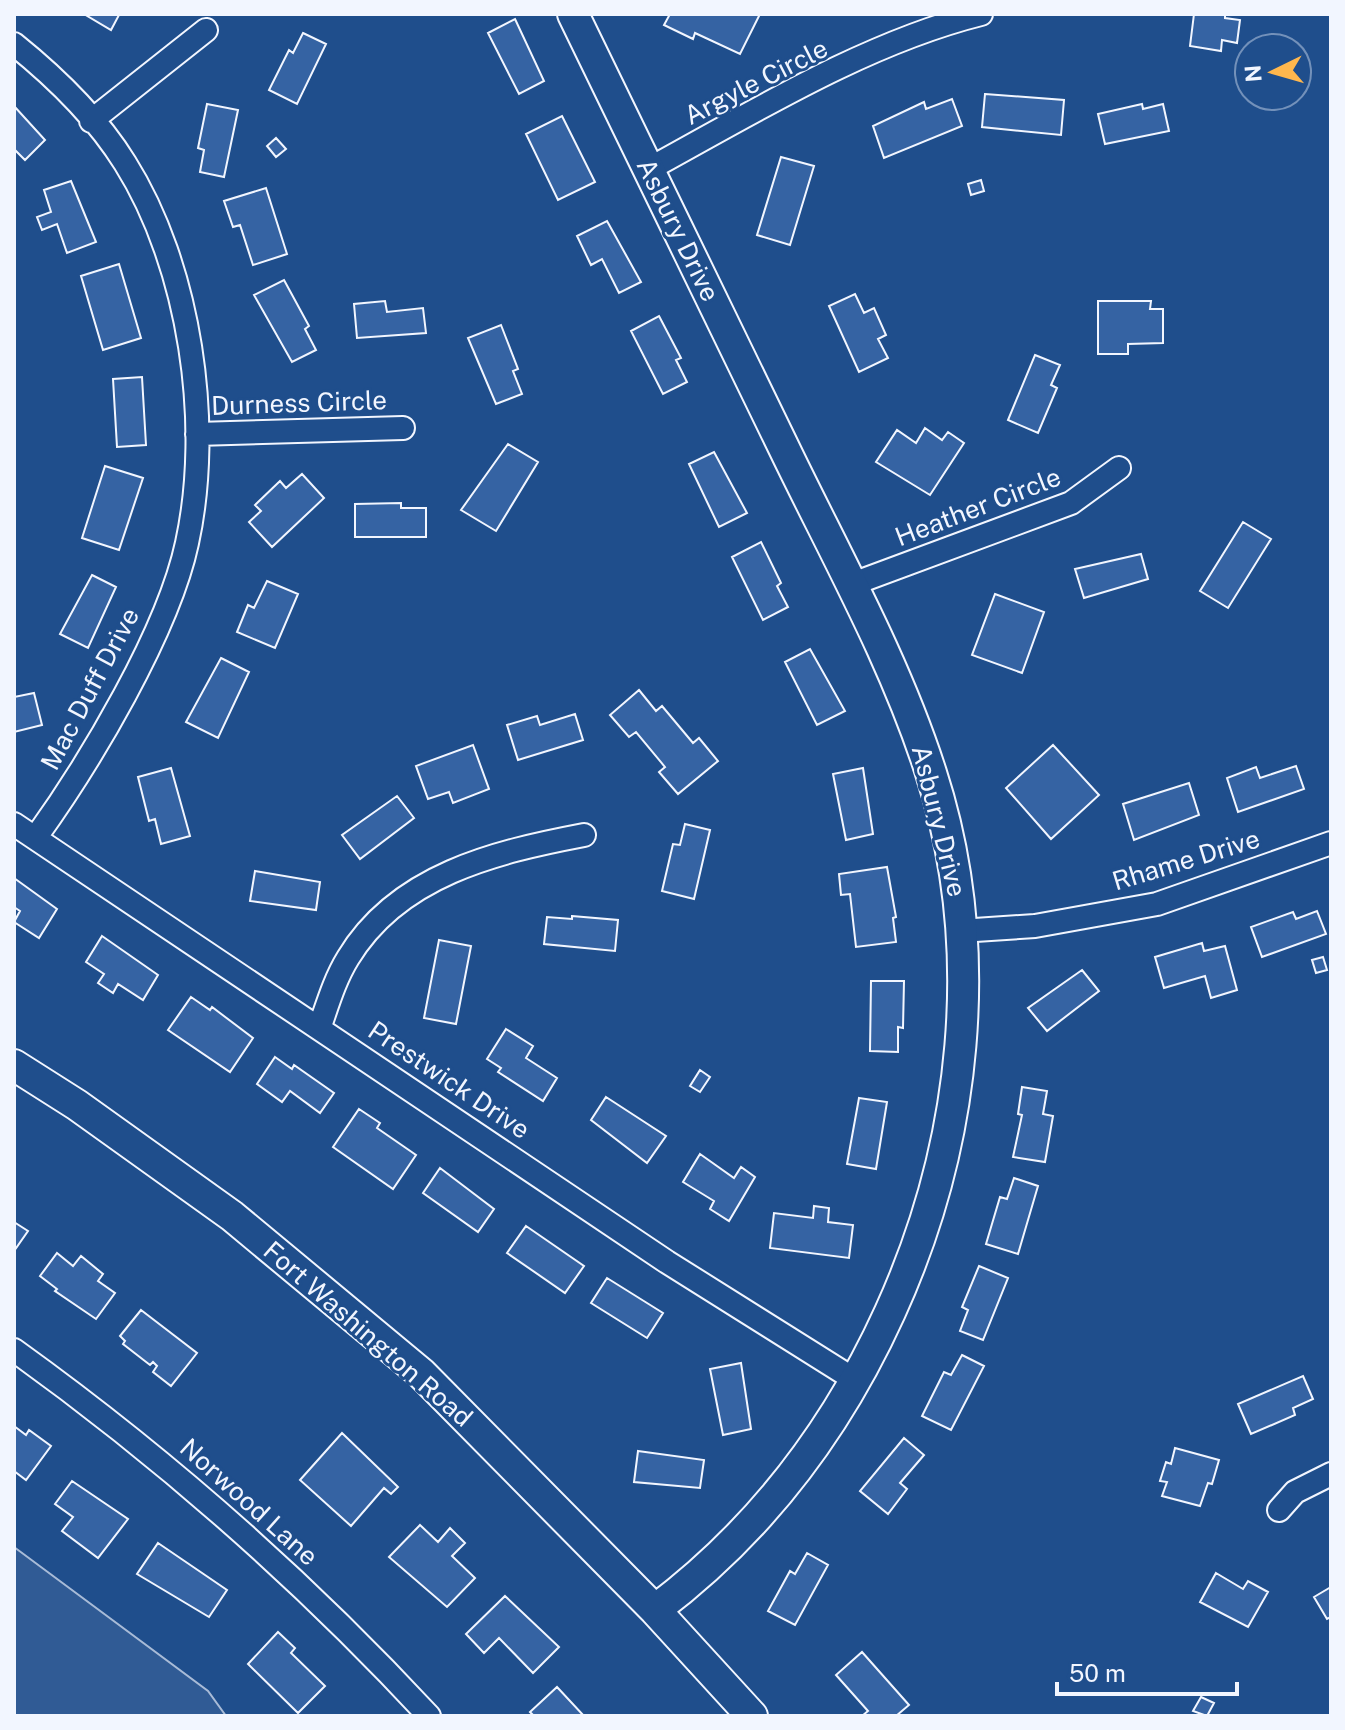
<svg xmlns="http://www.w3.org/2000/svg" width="1345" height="1730" font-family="'Public Sans',sans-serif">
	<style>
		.green { fill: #305b95; stroke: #a8bbd7; stroke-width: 2 }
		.building { fill: #3563a3; stroke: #f2f6ff; stroke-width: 2 }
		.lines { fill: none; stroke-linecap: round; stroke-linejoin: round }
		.street-casing { stroke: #f2f6ff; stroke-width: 26 }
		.secondary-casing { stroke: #f2f6ff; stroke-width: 34 }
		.street { stroke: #1f4e8c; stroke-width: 22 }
		.secondary { stroke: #1f4e8c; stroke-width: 30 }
		.labels { text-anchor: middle; stroke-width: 6; stroke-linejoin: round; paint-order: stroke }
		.street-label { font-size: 26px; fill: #f2f6ff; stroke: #1f4e8c }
	</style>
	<rect width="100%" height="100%" fill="#1f4e8c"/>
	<path class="green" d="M 14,1547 L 208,1691 L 226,1716 L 14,1716 Z"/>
	<path class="building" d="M 84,14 L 118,14 L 119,15 L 111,30 Z
		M 670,14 L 760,14 L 740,54 L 695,33 L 693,39 L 664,25 Z
		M 1194,14 L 1225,14 L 1225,18 L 1240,20 L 1237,43 L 1222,40 L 1221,51 L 1190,46 Z
		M 515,19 L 544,81 L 519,94 L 488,33 Z
		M 303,33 L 326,44 L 297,104 L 269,90 L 289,50 L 293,53 Z
		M 985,94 L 1064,100 L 1061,135 L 982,127 Z
		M 952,99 L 962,126 L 884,158 L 873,126 L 924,102 L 926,109 Z
		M 207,104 L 238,110 L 224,177 L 200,172 L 204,150 L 198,148 Z
		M 1142,104 L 1143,109 L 1163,104 L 1169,131 L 1105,144 L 1098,114 Z
		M 14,106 L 45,140 L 25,160 L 14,149 Z
		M 562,116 L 595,182 L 558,200 L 526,134 Z
		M 276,138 L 286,149 L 276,157 L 267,146 Z
		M 781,157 L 814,166 L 790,245 L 757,235 Z
		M 981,180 L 984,191 L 971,195 L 968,184 Z
		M 71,181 L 96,242 L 67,253 L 57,224 L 42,230 L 37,217 L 51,212 L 44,190 Z
		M 266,188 L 287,254 L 253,265 L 240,225 L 233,227 L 224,201 Z
		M 607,221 L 641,282 L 619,293 L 602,259 L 591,265 L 577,236 Z
		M 119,264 L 141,338 L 103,350 L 81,276 Z
		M 284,280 L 309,326 L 305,329 L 316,350 L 292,362 L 254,295 Z
		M 855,294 L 864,313 L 874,308 L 886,335 L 878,339 L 888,358 L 859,372 L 829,306 Z
		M 385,301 L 387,312 L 423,308 L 426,333 L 357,338 L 354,304 Z
		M 1098,301 L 1151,301 L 1150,309 L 1163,309 L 1163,343 L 1128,344 L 1128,354 L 1098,354 Z
		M 659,316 L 681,358 L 676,360 L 687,382 L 663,394 L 631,331 Z
		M 501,325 L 518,369 L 513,371 L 522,394 L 496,404 L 468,338 Z
		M 1035,355 L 1060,365 L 1051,385 L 1057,388 L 1038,433 L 1008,420 Z
		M 142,377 L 146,445 L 117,447 L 113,379 Z
		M 925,428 L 942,440 L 948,432 L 964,443 L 930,495 L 876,462 L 897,430 L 916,443 Z
		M 508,444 L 538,462 L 496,531 L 461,510 Z
		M 714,452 L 747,513 L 719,527 L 689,464 Z
		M 105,466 L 143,478 L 119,550 L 82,538 Z
		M 302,474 L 324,498 L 272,547 L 249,522 L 261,511 L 255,505 L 280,481 L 286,488 Z
		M 401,503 L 401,508 L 426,508 L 426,537 L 355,537 L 355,504 Z
		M 1243,522 L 1271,539 L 1228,608 L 1200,591 Z
		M 761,542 L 781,583 L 777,586 L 788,607 L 763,620 L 732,557 Z
		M 1141,554 L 1148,579 L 1084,598 L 1075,569 Z
		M 92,575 L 116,587 L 88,648 L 60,634 Z
		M 267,581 L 298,594 L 275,648 L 237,632 L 248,605 L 254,608 Z
		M 995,594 L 1044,612 L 1022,673 L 972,655 Z
		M 810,649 L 845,711 L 817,725 L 785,662 Z
		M 221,658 L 249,672 L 218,738 L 186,722 Z
		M 639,690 L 656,711 L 662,706 L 693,743 L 699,738 L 718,761 L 678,794 L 659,772 L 665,767 L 636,732 L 629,737 L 610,715 Z
		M 34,693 L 42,725 L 14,732 L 14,697 Z
		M 575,714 L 583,740 L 518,760 L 507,725 L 537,716 L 540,725 Z
		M 473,745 L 489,789 L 453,803 L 449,792 L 428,799 L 416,766 Z
		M 1053,745 L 1099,795 L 1051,839 L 1006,788 Z
		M 1053,745 L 1099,795 L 1051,839 L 1006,788 Z
		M 1296,766 L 1304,789 L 1238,812 L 1227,778 L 1256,767 L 1260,778 Z
		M 171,768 L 190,836 L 161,844 L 155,819 L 149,821 L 138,777 Z
		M 863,768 L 873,834 L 846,840 L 833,774 Z
		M 1189,783 L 1199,815 L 1134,840 L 1123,804 Z
		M 397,796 L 414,818 L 360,859 L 342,835 Z
		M 685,824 L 710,830 L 694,899 L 662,891 L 673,844 L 680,845 Z
		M 887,867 L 896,917 L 893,918 L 896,942 L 856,947 L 850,894 L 841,895 L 839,874 Z
		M 255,871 L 320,882 L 316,910 L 250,901 Z
		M 14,878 L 57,909 L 39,938 L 14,922 L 20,911 L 14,907 Z
		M 1317,911 L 1326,934 L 1262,957 L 1251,927 L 1293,912 L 1296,919 Z
		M 572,916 L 618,920 L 615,951 L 544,944 L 547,917 L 572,919 Z
		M 102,936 L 158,975 L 143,1000 L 118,984 L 113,993 L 98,983 L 104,974 L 86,962 Z
		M 439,940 L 471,946 L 456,1024 L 424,1018 Z
		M 1202,943 L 1204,951 L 1225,946 L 1237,990 L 1211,998 L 1205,976 L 1164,988 L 1155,957 Z
		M 1323,957 L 1327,970 L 1316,973 L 1312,960 Z
		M 1082,970 L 1099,991 L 1047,1031 L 1028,1008 Z
		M 871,981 L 904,981 L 903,1028 L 898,1027 L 898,1052 L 870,1051 Z
		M 191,997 L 210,1010 L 212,1007 L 253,1038 L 230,1072 L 168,1030 Z
		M 506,1029 L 533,1046 L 526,1058 L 557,1078 L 543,1101 L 498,1072 L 501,1068 L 487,1059 Z
		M 275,1057 L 292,1069 L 294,1065 L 334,1093 L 320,1113 L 290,1091 L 282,1102 L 257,1084 Z
		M 700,1070 L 710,1077 L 700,1092 L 690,1086 Z
		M 1022,1087 L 1047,1091 L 1043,1114 L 1053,1116 L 1045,1162 L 1013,1157 L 1022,1115 L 1018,1114 Z
		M 606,1097 L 666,1136 L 647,1163 L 591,1120 Z
		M 859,1098 L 887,1102 L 876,1169 L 847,1164 Z
		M 359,1109 L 380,1123 L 377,1128 L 416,1155 L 393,1189 L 333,1147 Z
		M 700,1154 L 734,1178 L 741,1167 L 755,1177 L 729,1221 L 710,1209 L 714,1201 L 683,1182 Z
		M 440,1168 L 494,1209 L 478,1232 L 423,1193 Z
		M 1014,1178 L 1038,1186 L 1018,1254 L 986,1244 L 1000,1197 L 1007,1199 Z
		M 814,1206 L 829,1208 L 828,1222 L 853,1225 L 849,1258 L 770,1248 L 774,1213 L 813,1218 Z
		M 14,1222 L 28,1231 L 14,1251 Z
		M 526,1226 L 584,1266 L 565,1293 L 507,1253 Z
		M 57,1253 L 73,1266 L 81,1256 L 103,1274 L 98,1281 L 115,1293 L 96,1319 L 55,1291 L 57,1289 L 40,1276 Z
		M 979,1266 L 1008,1278 L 983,1340 L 960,1331 L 968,1310 L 962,1307 Z
		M 607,1278 L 663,1313 L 647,1338 L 591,1303 Z
		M 141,1310 L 197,1353 L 171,1386 L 153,1372 L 157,1366 L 153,1362 L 150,1365 L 123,1344 L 125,1341 L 120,1336 Z
		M 962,1355 L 984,1366 L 951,1430 L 922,1416 L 944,1372 L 951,1375 Z
		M 741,1363 L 751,1429 L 723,1435 L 710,1369 Z
		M 1303,1376 L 1313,1399 L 1293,1408 L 1295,1415 L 1251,1434 L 1238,1404 Z
		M 14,1426 L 26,1435 L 29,1430 L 51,1446 L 26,1480 L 14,1471 Z
		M 342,1433 L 398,1487 L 391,1494 L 384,1488 L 351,1526 L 300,1480 Z
		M 904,1438 L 924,1455 L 900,1483 L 907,1489 L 888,1514 L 860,1491 Z
		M 1175,1448 L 1219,1460 L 1212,1484 L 1208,1483 L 1200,1506 L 1162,1496 L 1167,1482 L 1160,1481 L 1166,1462 L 1171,1464 Z
		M 638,1451 L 704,1460 L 700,1488 L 634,1482 Z
		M 72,1481 L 128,1519 L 98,1558 L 62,1531 L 73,1517 L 55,1504 Z
		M 420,1525 L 438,1542 L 450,1528 L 465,1543 L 452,1556 L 475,1578 L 447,1607 L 389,1557 Z
		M 158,1543 L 227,1590 L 209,1617 L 137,1574 Z
		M 807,1553 L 828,1565 L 795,1625 L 768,1611 L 790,1571 L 795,1574 Z
		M 1216,1573 L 1243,1589 L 1248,1581 L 1268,1592 L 1248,1627 L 1200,1602 Z
		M 1331,1587 L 1331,1617 L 1327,1619 L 1314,1597 Z
		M 505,1596 L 559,1647 L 533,1673 L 499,1638 L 484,1653 L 466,1634 Z
		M 278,1632 L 295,1648 L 291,1653 L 325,1686 L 298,1713 L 248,1664 Z
		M 862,1652 L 909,1705 L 896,1716 L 862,1716 L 868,1711 L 836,1675 Z
		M 557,1687 L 584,1716 L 534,1716 L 530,1712 Z
		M 1201,1697 L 1214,1703 L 1207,1716 L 1193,1711 Z"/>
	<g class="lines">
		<defs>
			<path id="street" d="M 14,44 C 55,77 97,118 125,163 C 190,266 213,424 187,543 C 168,632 90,762 36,837
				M 91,121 L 206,30
				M 649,169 C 752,113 865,43 981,14
				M 197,434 L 403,428
				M 850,585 L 1071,503 L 1119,468
				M 14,824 L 667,1262 L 855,1380
				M 960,931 L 1035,926 L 1157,904 L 1331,843
				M 320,1026 C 328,1003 335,979 348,958 C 398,875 495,852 584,835
				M 14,1350 C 167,1460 301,1578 429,1716
				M 1279,1510 L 1295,1492 L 1331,1474"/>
			<path id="secondary" d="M 573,14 C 643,159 714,303 784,448 C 835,554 895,660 931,773 C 988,949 966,1145 890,1312 C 836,1431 760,1531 655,1610
				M 14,1065 L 77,1105 L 232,1216 L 421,1373 L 655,1610 L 752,1716"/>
		</defs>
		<use href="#street" class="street-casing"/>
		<use href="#secondary" class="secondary-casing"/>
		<use href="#street" class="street"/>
		<use href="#secondary" class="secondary"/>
	</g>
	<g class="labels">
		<g class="street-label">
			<text transform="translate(756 82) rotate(-27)" y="9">Argyle Circle</text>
			<text transform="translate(678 230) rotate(64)" y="9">Asbury Drive</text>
			<text transform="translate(299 403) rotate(-2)" y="9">Durness Circle</text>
			<text transform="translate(978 507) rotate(-21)" y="9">Heather Circle</text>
			<text transform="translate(90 689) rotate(-62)" y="9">Mac Duff Drive</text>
			<text transform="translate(939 821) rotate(76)" y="9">Asbury Drive</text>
			<text transform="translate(1186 860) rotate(-17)" y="9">Rhame Drive</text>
			<text transform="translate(449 1080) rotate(34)" y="9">Prestwick Drive</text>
			<text transform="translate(368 1334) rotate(41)" y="9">Fort Washington Road</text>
			<text transform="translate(249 1502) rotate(42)" y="9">Norwood Lane</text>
		</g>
	</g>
	<rect width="1345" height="1730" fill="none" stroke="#f2f6ff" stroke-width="32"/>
	<g transform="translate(1273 72) rotate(265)"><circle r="38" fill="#1f4e8c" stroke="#7391ba" stroke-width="2"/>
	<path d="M0-6L14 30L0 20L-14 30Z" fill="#ffb74d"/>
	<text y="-12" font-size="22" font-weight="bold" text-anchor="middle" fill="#f2f6ff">N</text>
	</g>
	<path d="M1057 1682v12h180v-12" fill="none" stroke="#f2f6ff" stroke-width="4"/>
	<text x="1069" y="1682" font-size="24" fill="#f2f6ff" stroke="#1f4e8c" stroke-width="6" paint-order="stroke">50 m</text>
</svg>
